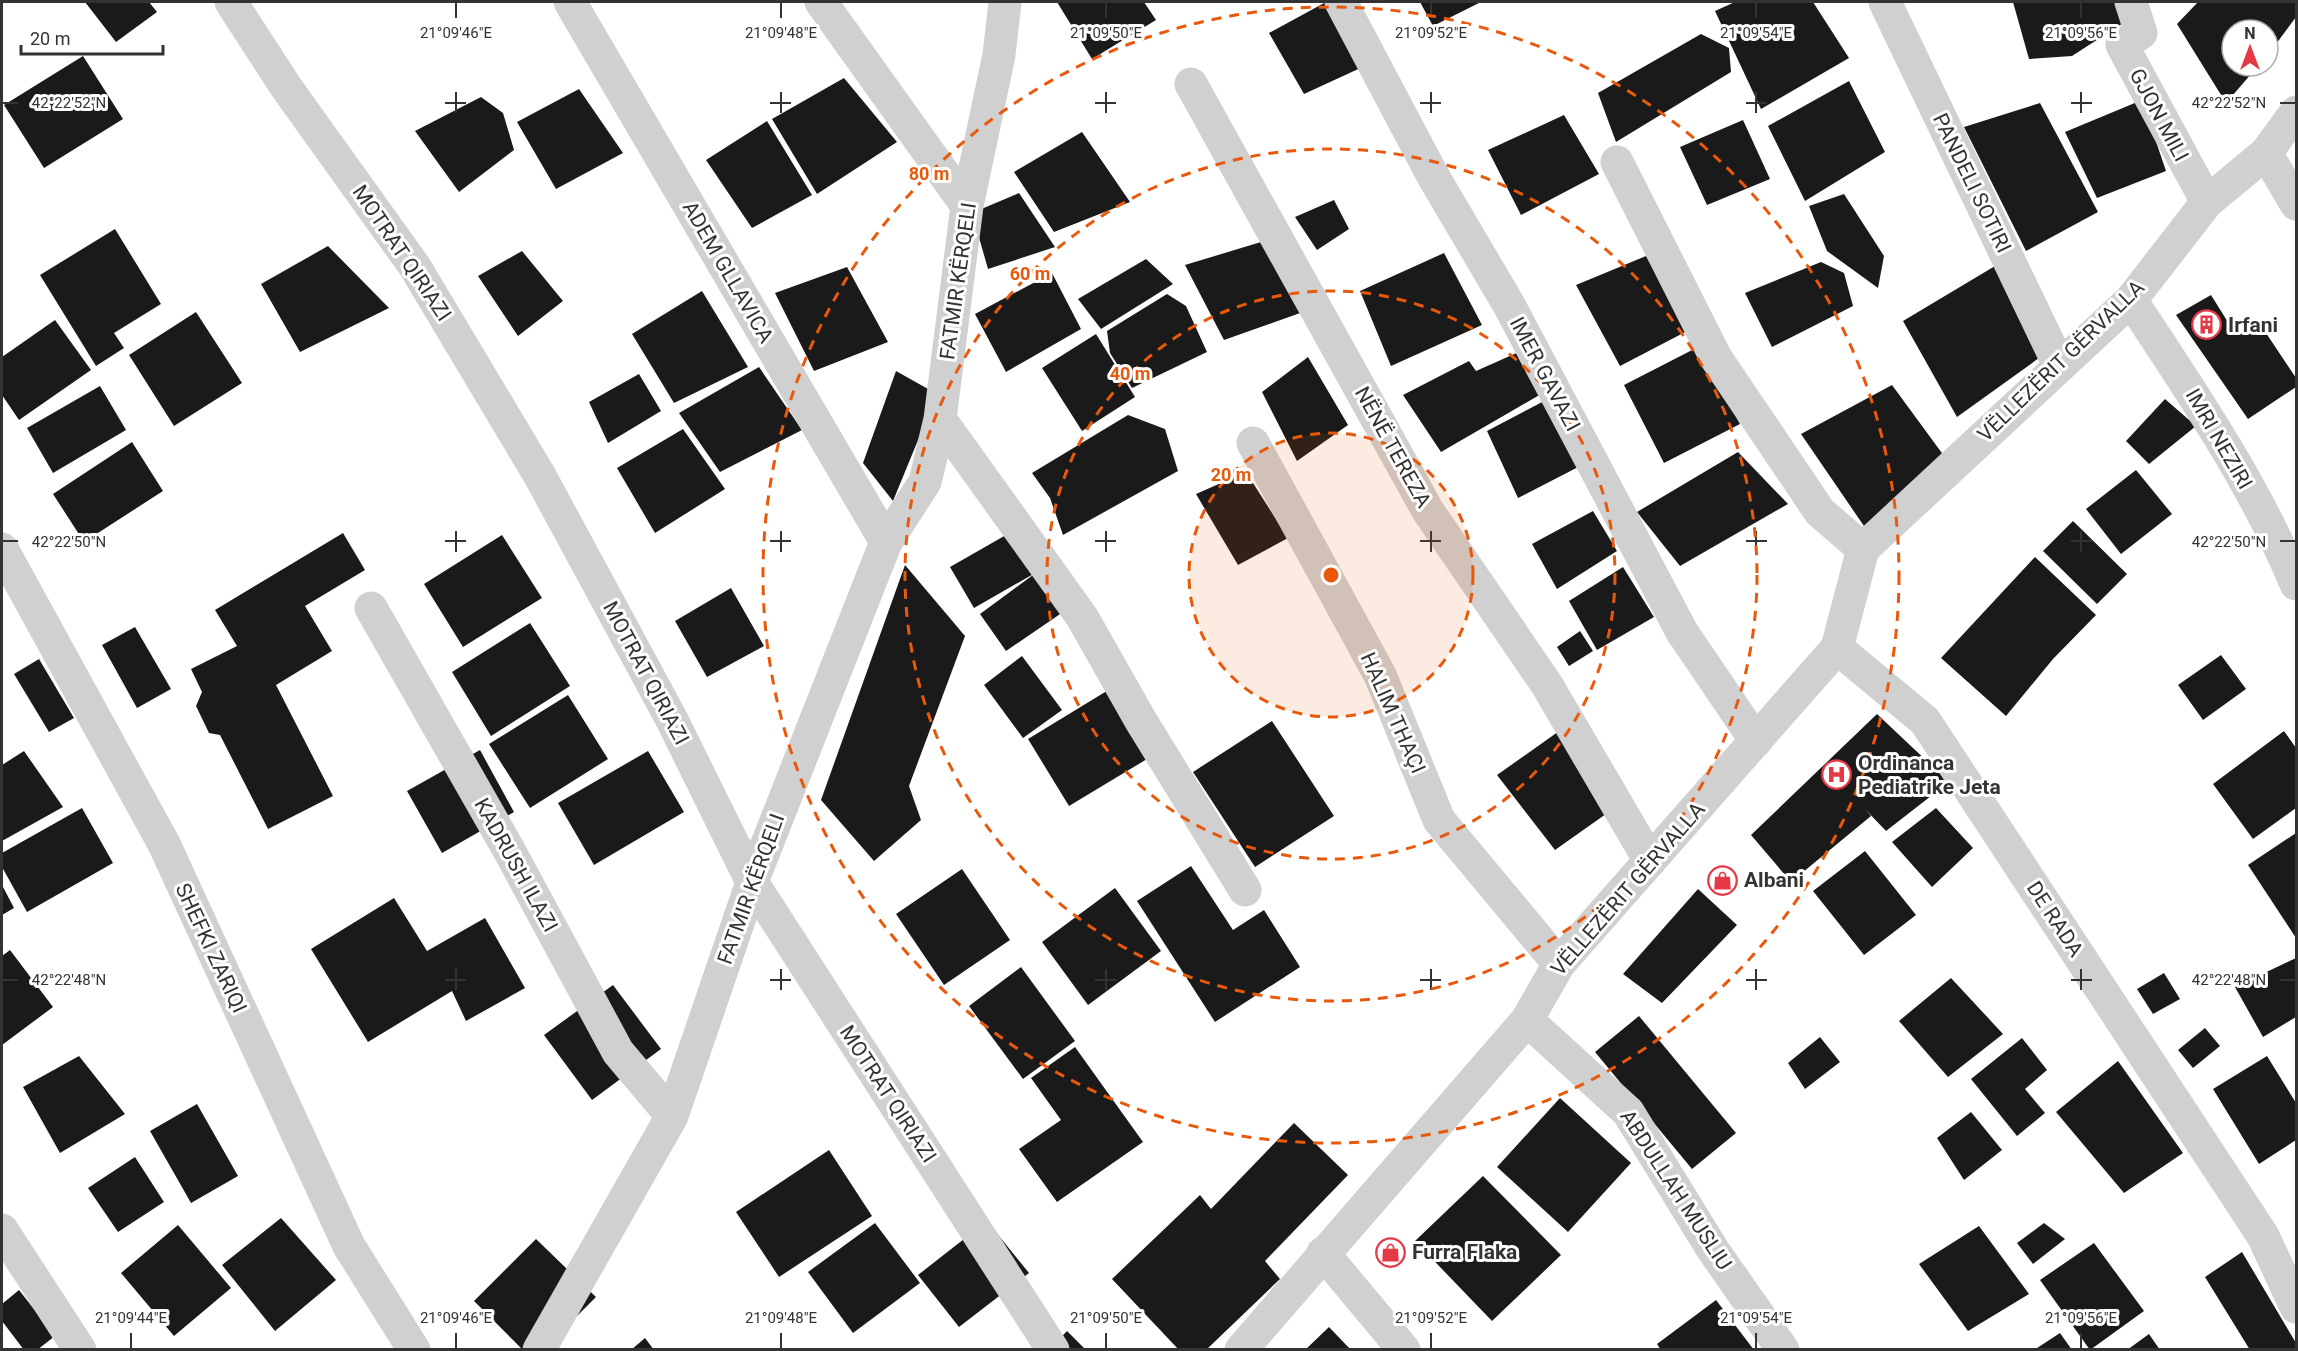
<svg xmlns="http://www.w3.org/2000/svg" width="2298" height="1351" font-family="Roboto,sans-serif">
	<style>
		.building { fill: #1a1a1a }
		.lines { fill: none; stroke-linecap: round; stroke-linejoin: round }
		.minor { stroke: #d0d0d0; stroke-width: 33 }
		.tertiary { stroke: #d0d0d0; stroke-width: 33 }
		.ticks { fill: none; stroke: #333; stroke-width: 2 }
		.ring { fill: none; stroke: #e8590c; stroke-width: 3; stroke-dasharray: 10 8 }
		.labels { text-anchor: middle; stroke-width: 6; stroke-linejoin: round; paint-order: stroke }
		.street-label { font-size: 21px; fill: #333; stroke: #fff }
		.poi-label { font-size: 21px; font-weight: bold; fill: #333; stroke: #fff; text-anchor: start }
		.ticks-label { font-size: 15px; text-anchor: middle; fill: #333; stroke: #fff; stroke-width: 6; stroke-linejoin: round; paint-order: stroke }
		.centre { fill: #e8590c; stroke: #fff; stroke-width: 3 }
		.ring-label { font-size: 18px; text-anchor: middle; font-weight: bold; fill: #e8590c; stroke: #fff; stroke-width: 6; stroke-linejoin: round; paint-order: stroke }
	</style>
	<rect width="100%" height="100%" fill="#fff"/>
	<path class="building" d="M 85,2 L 149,2 L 157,12 L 116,42 Z
		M 1057,2 L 1144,2 L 1156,20 L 1092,59 Z
		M 1326,2 L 1367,65 L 1304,94 L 1269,33 Z
		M 1420,2 L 1481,2 L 1433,26 Z
		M 1735,2 L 1813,2 L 1849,58 L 1761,109 L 1715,11 Z
		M 2013,2 L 2122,2 L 2131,18 L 2072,56 L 2029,59 Z
		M 2198,2 L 2296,2 L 2296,17 L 2268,55 L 2268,30 L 2232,30 L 2232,66 L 2258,66 L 2226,103 L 2177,24 Z
		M 1701,34 L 1729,48 L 1731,72 L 1616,142 L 1598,93 Z
		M 83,56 L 123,119 L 44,168 L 4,105 Z
		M 844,78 L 897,142 L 817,194 L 772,119 Z
		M 1849,81 L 1885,152 L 1805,201 L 1768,126 Z
		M 579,89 L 623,153 L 556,189 L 517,122 Z
		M 481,97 L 503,113 L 514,150 L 459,192 L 415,131 Z
		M 2142,100 L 2166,171 L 2097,198 L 2065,132 Z
		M 2040,103 L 2098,212 L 2026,251 L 1964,127 Z
		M 1564,115 L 1599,174 L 1521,215 L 1488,150 Z
		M 1743,120 L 1770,179 L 1707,205 L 1680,147 Z
		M 767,121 L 812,195 L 752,228 L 706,160 Z
		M 1082,132 L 1130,202 L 1054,232 L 1014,172 Z
		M 1019,193 L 1055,247 L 988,269 L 972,213 Z
		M 1844,194 L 1884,256 L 1878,288 L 1827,251 L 1809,206 Z
		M 1334,200 L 1349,229 L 1317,250 L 1295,217 Z
		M 115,229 L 161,304 L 114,333 L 124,348 L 96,366 L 40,275 Z
		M 1261,242 L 1303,312 L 1224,340 L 1185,265 Z
		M 328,246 L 389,308 L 300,352 L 261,284 Z
		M 522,251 L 563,301 L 518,336 L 478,276 Z
		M 1444,253 L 1482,325 L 1391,366 L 1360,291 Z
		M 1646,256 L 1691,329 L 1620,366 L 1576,285 Z
		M 1146,259 L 1173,284 L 1101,329 L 1078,299 Z
		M 1821,262 L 1844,273 L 1853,306 L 1772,347 L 1745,293 Z
		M 1995,266 L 2046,353 L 1957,417 L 1903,321 Z
		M 847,267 L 888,342 L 814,371 L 775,293 Z
		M 1052,273 L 1081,329 L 1006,372 L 975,314 Z
		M 702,291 L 748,367 L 674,403 L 632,334 Z
		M 1167,294 L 1186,306 L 1207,352 L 1132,388 L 1110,353 L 1107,331 Z
		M 2211,295 L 2236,335 L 2258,321 L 2296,378 L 2296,387 L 2248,419 L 2176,315 Z
		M 196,312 L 242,383 L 174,426 L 129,355 Z
		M 55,320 L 91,370 L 19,420 L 2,395 L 2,357 Z
		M 1096,334 L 1135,397 L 1082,431 L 1042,368 Z
		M 1698,347 L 1740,424 L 1664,463 L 1624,385 Z
		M 1521,351 L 1548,390 L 1441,452 L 1403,395 L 1469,361 L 1476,371 Z
		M 1308,357 L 1348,425 L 1297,461 L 1262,392 Z
		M 759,367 L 802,430 L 720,472 L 679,413 Z
		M 896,371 L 937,394 L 893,501 L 863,463 Z
		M 639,374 L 661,411 L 608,443 L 589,402 Z
		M 1892,385 L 1947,460 L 1866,529 L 1801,434 Z
		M 100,386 L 126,430 L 53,473 L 27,428 Z
		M 1548,399 L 1584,464 L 1518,498 L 1487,431 Z
		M 2165,399 L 2196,426 L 2149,464 L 2126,441 Z
		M 1128,415 L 1165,429 L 1178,471 L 1063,535 L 1050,498 L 1032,473 Z
		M 683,429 L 725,489 L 655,533 L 617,468 Z
		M 132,442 L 163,491 L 84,542 L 53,494 Z
		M 1738,452 L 1788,504 L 1680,566 L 1637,512 Z
		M 2136,470 L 2172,514 L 2121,554 L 2086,509 Z
		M 1246,472 L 1288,538 L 1238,565 L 1196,494 Z
		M 1593,511 L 1617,551 L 1557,589 L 1532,544 Z
		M 2073,521 L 2127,574 L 2097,604 L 2043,551 Z
		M 1013,531 L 1037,572 L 974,608 L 950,567 Z
		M 343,533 L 365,570 L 305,606 L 332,651 L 276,685 L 333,796 L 268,829 L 220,735 L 209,733 L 196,706 L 202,692 L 191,669 L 237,646 L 215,610 Z
		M 502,535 L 542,598 L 463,647 L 424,584 Z
		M 2035,557 L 2096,615 L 2053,659 L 2006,716 L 1941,658 Z
		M 905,565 L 965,636 L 909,786 L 921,820 L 874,861 L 821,800 Z
		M 1623,567 L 1654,617 L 1597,650 L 1569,601 Z
		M 1037,572 L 1066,610 L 1006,651 L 980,614 Z
		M 731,588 L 764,646 L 707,677 L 675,621 Z
		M 530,623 L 570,686 L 491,736 L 452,672 Z
		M 135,627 L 171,689 L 137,708 L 102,645 Z
		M 1580,631 L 1593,651 L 1569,666 L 1557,647 Z
		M 2221,655 L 2246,689 L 2203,720 L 2178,685 Z
		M 1022,656 L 1062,710 L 1023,738 L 984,685 Z
		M 39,659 L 74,718 L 49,732 L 14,674 Z
		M 1110,689 L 1152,756 L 1069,806 L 1028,739 Z
		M 568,695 L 608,759 L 530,808 L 489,744 Z
		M 1877,714 L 1949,782 L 1886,831 L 1865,809 L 1871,816 L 1791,882 L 1751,835 Z
		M 1272,721 L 1334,816 L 1255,867 L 1193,772 Z
		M 1562,729 L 1613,809 L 1555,850 L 1497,775 Z
		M 2284,731 L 2296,748 L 2296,808 L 2253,839 L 2213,784 Z
		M 480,750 L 514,812 L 442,853 L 407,791 Z
		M 24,751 L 63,807 L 2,841 L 2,765 Z
		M 648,751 L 684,812 L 594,865 L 558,803 Z
		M 82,808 L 113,863 L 27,912 L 2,867 L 2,853 Z
		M 1936,808 L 1973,848 L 1932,887 L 1892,842 Z
		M 2296,833 L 2296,938 L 2248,865 Z
		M 1865,851 L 1916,915 L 1864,955 L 1813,891 Z
		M 1191,866 L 1233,930 L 1264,910 L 1300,967 L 1215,1022 L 1137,901 Z
		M 962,869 L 1010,940 L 944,985 L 896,914 Z
		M 2,885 L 14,908 L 2,915 Z
		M 1115,888 L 1161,951 L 1088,1005 L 1042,942 Z
		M 1698,889 L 1737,925 L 1662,1003 L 1623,974 Z
		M 394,898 L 427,951 L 485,918 L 525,988 L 466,1021 L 452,991 L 368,1042 L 311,949 Z
		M 10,950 L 53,1007 L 2,1045 L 2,956 Z
		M 2296,958 L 2296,1017 L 2263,1037 L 2235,987 Z
		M 1021,967 L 1075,1041 L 1023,1079 L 969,1006 Z
		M 2164,973 L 2180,999 L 2153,1014 L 2137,989 Z
		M 1951,978 L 2003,1034 L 1948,1077 L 1899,1021 Z
		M 613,985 L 661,1049 L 592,1100 L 544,1035 Z
		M 1639,1016 L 1736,1133 L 1692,1169 L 1595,1052 Z
		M 2205,1028 L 2220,1046 L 2193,1068 L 2178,1050 Z
		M 1820,1037 L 1840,1062 L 1805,1089 L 1788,1063 Z
		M 2022,1038 L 2047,1070 L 2025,1089 L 2045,1113 L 2017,1136 L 1971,1079 Z
		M 1075,1047 L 1143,1142 L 1057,1202 L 1019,1149 L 1061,1120 L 1031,1078 Z
		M 79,1056 L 125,1114 L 60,1153 L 23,1087 Z
		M 2267,1056 L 2296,1103 L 2296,1140 L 2259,1164 L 2213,1089 Z
		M 2118,1061 L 2183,1153 L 2124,1193 L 2056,1112 Z
		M 1560,1098 L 1631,1163 L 1568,1232 L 1497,1167 Z
		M 197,1104 L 238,1176 L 191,1203 L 150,1131 Z
		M 1971,1112 L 2002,1150 L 1964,1180 L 1937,1138 Z
		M 1294,1123 L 1348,1175 L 1265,1261 L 1280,1279 L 1206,1350 L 1179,1350 L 1112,1279 L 1200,1195 L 1211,1209 Z
		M 829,1150 L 872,1216 L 779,1277 L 736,1212 Z
		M 135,1157 L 164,1202 L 118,1232 L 88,1188 Z
		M 1483,1176 L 1561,1255 L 1492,1321 L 1415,1241 Z
		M 281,1218 L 336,1280 L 275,1331 L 222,1265 Z
		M 987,1221 L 1029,1273 L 959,1327 L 918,1275 Z
		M 875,1223 L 920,1283 L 853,1333 L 808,1272 Z
		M 2044,1223 L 2065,1239 L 2033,1264 L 2017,1243 Z
		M 178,1225 L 231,1288 L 174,1336 L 121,1273 Z
		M 1979,1226 L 2029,1294 L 1968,1331 L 1919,1264 Z
		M 536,1239 L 596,1297 L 543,1350 L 523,1350 L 474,1301 Z
		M 2094,1243 L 2144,1311 L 2090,1350 L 2040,1280 Z
		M 2242,1252 L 2296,1343 L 2296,1350 L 2250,1350 L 2205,1277 Z
		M 19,1290 L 55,1336 L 37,1350 L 24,1350 L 2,1321 L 2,1304 Z
		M 1716,1300 L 1754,1350 L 1661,1350 L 1657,1344 Z
		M 1329,1327 L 1351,1350 L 1305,1350 Z
		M 1067,1331 L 1086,1350 L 1049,1350 Z
		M 2060,1333 L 2072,1350 L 2034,1350 Z
		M 2149,1334 L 2160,1350 L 2127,1350 Z
		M 645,1338 L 654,1350 L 631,1350 Z"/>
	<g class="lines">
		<path class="minor" d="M 231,2 L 286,87 L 415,267 L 540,476 L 672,720 L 752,882 L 1053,1350
			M 570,2 L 886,542
			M 821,2 L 967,206
			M 1341,2 L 1433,176 L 1509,305 L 1682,632 L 1756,741
			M 1885,2 L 2059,365
			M 2131,2 L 2141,33 L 2122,45 L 2207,202
			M 1191,84 L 1428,511 L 1547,685 L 1650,861
			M 2266,153 L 2296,204
			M 1617,162 L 1716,358 L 1820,512 L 1863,549
			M 2131,300 C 2191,391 2254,483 2296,584
			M 940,419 L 1082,617 L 1141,721 L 1245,890
			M 1253,443 L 1380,675 L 1439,820 L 1559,964
			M 2,549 L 164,844 L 349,1246 L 414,1350
			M 371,608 L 509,850 L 618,1052 L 672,1116
			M 1837,648 L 1925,721 L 2263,1236 L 2296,1307
			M 1527,1020 L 1628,1112 L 1713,1250 L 1783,1350
			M 2,1230 L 80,1350
			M 1323,1253 L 1404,1350
			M 539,1350 L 672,1116 L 752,882 L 886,542 L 925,482 L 940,419 L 967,206 L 999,55 L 1005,2"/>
		<path class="tertiary" d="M 1241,1350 L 1527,1020 L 1559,964 L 1837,648 L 1863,549 L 2131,300 L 2207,202 L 2266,153 L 2296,112"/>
	</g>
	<path class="ticks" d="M 456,3 L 456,18M 781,3 L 781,18M 1106,3 L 1106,18M 1431,3 L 1431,18M 1756,3 L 1756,18M 2081,3 L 2081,18M 456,92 L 456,113M 781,92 L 781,113M 1106,92 L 1106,113M 1431,92 L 1431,113M 1756,92 L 1756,113M 2081,92 L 2081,113M 3,103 L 18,103M 445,103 L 466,103M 770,103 L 791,103M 1095,103 L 1116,103M 1420,103 L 1441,103M 1746,103 L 1767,103M 2071,103 L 2092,103M 2280,103 L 2295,103M 456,531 L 456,552M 781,531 L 781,552M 1106,531 L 1106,552M 1431,531 L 1431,552M 1756,531 L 1756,552M 2081,531 L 2081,552M 3,541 L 18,541M 445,541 L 466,541M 770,541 L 791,541M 1095,541 L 1116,541M 1420,541 L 1441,541M 1746,541 L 1767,541M 2071,541 L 2092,541M 2280,541 L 2295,541M 456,969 L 456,990M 781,969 L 781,990M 1106,969 L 1106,990M 1431,969 L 1431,990M 1756,969 L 1756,990M 2081,969 L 2081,990M 3,980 L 18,980M 445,980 L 466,980M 770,980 L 791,980M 1095,980 L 1116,980M 1420,980 L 1441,980M 1746,980 L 1767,980M 2071,980 L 2092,980M 2280,980 L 2295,980M 131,1333 L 131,1348M 456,1333 L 456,1348M 781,1333 L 781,1348M 1106,1333 L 1106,1348M 1431,1333 L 1431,1348M 1756,1333 L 1756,1348M 2081,1333 L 2081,1348"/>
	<circle cx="1331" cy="575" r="142" fill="#e8590c" fill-opacity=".12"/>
	<g class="ring">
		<circle cx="1331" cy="575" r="142"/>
		<circle cx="1331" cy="575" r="284"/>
		<circle cx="1331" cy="575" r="426"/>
		<circle cx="1331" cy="575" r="568"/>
	</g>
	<defs>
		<symbol id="building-ring" viewBox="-11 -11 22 22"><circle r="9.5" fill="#fff" stroke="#e63946" stroke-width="1.5"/><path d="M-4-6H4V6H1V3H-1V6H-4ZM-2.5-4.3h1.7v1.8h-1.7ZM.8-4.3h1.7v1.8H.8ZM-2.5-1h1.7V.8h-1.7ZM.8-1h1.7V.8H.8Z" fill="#e63946"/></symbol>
		<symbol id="hospital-ring" viewBox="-11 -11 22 22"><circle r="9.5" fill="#fff" stroke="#e63946" stroke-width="1.5"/><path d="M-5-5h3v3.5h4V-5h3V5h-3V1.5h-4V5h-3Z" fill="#e63946"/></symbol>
		<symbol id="shop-ring" viewBox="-11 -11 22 22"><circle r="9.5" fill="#fff" stroke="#e63946" stroke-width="1.5"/><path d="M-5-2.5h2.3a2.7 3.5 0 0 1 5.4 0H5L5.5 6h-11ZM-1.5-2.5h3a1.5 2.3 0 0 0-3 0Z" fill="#e63946"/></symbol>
	</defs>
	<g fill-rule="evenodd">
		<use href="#building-ring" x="2190" y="308" width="33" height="33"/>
		<use href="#hospital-ring" x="1820" y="758" width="33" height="33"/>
		<use href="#shop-ring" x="1706" y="864" width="33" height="33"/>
		<use href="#shop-ring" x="1374" y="1236" width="33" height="33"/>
	</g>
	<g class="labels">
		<g class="street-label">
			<text transform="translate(2159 115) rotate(62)" y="7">GJON MILI</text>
			<text transform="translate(1972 183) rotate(64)" y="7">PANDELI SOTIRI</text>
			<text transform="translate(402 253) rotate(56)" y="7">MOTRAT QIRIAZI</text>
			<text transform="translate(728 272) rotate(60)" y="7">ADEM GLLAVICA</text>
			<text transform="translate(958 281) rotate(-82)" y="7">FATMIR KËRQELI</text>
			<text transform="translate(2061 361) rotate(-44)" y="7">VËLLEZËRIT GËRVALLA</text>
			<text transform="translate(1545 374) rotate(62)" y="7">IMER GAVAZI</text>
			<text transform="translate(2219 439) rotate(60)" y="7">IMRI NEZIRI</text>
			<text transform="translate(1393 447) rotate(61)" y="7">NËNË TEREZA</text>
			<text transform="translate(646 673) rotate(62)" y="7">MOTRAT QIRIAZI</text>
			<text transform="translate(1393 713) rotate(66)" y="7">HALIM THAÇI</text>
			<text transform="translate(516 865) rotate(61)" y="7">KADRUSH ILAZI</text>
			<text transform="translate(751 889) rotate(-70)" y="7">FATMIR KËRQELI</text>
			<text transform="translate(1628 889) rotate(-49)" y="7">VËLLEZËRIT GËRVALLA</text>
			<text transform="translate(2055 919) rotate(57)" y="7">DE RADA</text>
			<text transform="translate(211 948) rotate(65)" y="7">SHEFKI ZARIQI</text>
			<text transform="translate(888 1094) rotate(57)" y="7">MOTRAT QIRIAZI</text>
			<text transform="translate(1676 1190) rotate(57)" y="7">ABDULLAH MUSLIU</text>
		</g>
		<g class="poi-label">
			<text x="2228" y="332">Irfani</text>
			<text x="1858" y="770">Ordinanca<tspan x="1858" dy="24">Pediatrike Jeta</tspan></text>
			<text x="1744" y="887">Albani</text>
			<text x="1412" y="1259">Furra Flaka</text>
		</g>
	</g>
	<g class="ticks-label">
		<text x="456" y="38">21°09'46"E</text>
		<text x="781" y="38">21°09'48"E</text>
		<text x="1106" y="38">21°09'50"E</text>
		<text x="1431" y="38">21°09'52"E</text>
		<text x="1756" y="38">21°09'54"E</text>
		<text x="2081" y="38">21°09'56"E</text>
		<text x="69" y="108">42°22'52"N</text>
		<text x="2229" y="108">42°22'52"N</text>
		<text x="69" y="547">42°22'50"N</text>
		<text x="2229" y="547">42°22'50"N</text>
		<text x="69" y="985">42°22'48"N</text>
		<text x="2229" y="985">42°22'48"N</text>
		<text x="131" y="1323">21°09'44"E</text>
		<text x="456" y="1323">21°09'46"E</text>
		<text x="781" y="1323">21°09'48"E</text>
		<text x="1106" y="1323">21°09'50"E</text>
		<text x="1431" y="1323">21°09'52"E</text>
		<text x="1756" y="1323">21°09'54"E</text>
		<text x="2081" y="1323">21°09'56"E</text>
	</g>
	<circle cx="1331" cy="575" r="9" class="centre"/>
	<g class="ring-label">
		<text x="929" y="180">80 m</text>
		<text x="1030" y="280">60 m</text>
		<text x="1130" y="380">40 m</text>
		<text x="1231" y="481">20 m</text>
	</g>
	<rect width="2298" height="1351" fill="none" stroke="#333333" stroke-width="6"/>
	<g transform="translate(2250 48)"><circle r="28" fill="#ffffff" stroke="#adadad" stroke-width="1.5"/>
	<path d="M0-4.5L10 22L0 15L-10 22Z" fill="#e63946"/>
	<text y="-9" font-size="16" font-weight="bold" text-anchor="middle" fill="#333333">N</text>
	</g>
	<path d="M21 45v9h142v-9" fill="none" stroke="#333333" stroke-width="3"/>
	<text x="30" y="45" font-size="18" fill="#333333" stroke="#ffffff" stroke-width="4.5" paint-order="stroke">20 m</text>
</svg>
